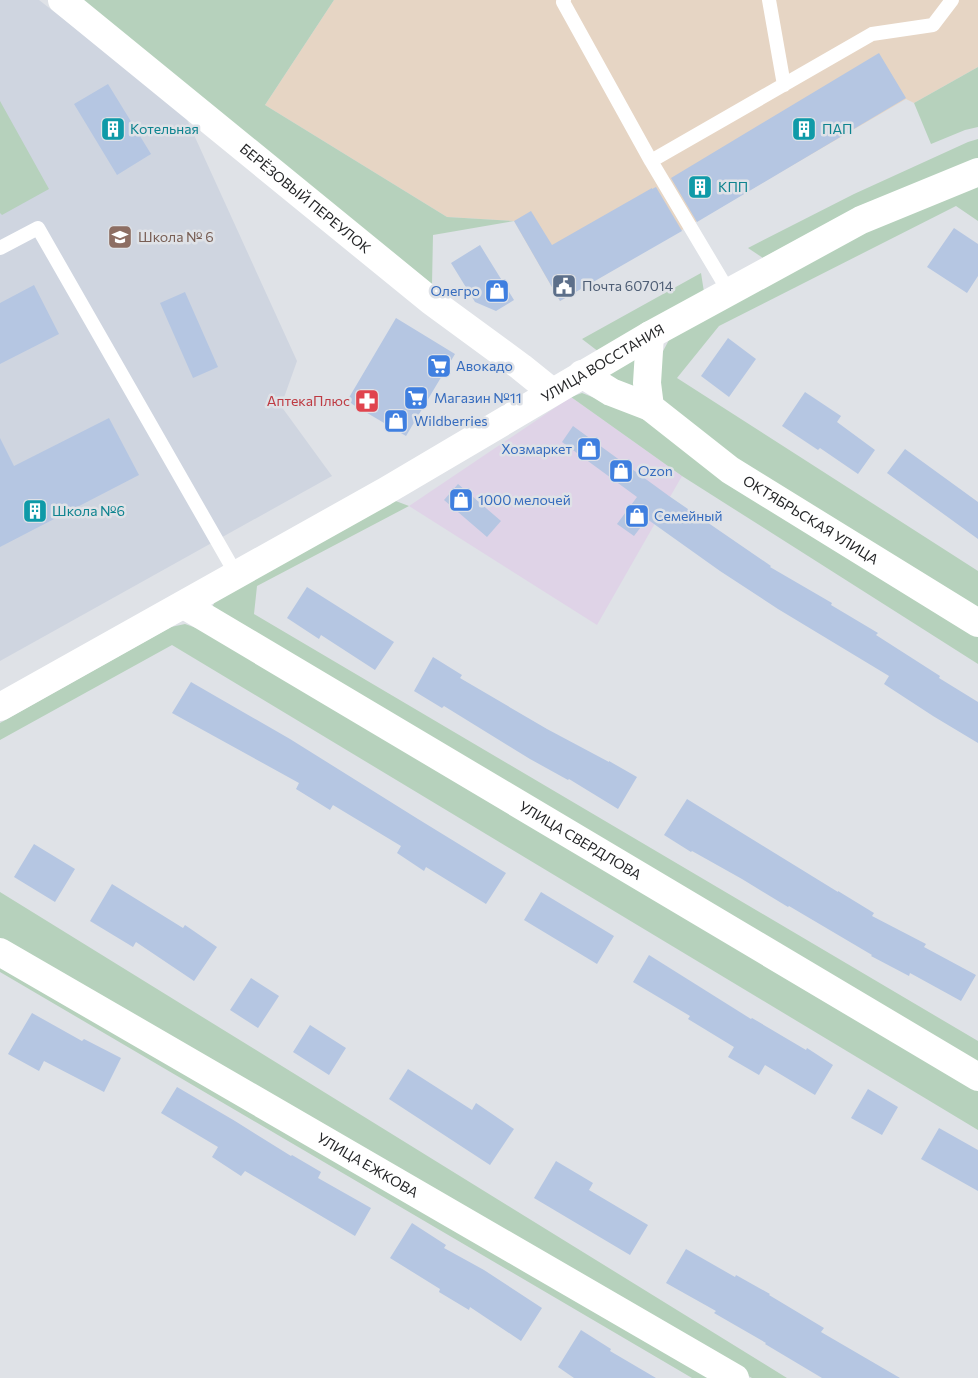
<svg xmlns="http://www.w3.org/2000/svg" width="978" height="1378" font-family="Commissioner,sans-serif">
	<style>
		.commercial { fill: #dfd3e7 }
		.industrial { fill: #e6d5c4 }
		.built { fill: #cfd5e0 }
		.green { fill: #b6d1bc }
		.building { fill: #b5c6e2 }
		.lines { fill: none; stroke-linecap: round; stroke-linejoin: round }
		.service { stroke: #fff; stroke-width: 14 }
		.minor { stroke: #fff; stroke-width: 28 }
		.secondary { stroke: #fff; stroke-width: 28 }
		.labels { text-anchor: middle; stroke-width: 5; stroke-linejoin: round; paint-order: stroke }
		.culture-label { font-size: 14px; fill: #0d838f; stroke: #dfe2e7; text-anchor: start }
		.street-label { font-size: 14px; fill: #252628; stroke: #dfe2e7 }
		.education-label { font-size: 14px; fill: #785e54; stroke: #dfe2e7; text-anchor: start }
		.service-label { font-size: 14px; fill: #4e5e75; stroke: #dfe2e7; text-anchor: start }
		.shop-label { font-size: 14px; fill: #366cbe; stroke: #dfe2e7; text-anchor: start }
		.health-label { font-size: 14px; fill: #be3a42; stroke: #dfe2e7; text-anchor: end }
	</style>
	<rect width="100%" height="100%" fill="#dfe2e7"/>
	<path class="commercial" d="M 571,397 L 682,476 L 597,625 L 409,506 Z"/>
	<path class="industrial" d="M 334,0 L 978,0 L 978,67 L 914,103 L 906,99 L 560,301 L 514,221 L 447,217 L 265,105 Z"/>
	<path class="built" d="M 0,0 L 39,0 L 184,113 L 297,361 L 281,406 L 332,476 L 0,661 Z"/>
	<path class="green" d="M 77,0 L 334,0 L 265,105 L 447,217 L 514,221 L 433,235 L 432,284 Z
		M 978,67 L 978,127 L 965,130 L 931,144 L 914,103 Z
		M 0,101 L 49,189 L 2,215 L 0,213 Z
		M 978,139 L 978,158 L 857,207 L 763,258 L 748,248 L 854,194 L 968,142 Z
		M 978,184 L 978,221 L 956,206 L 719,326 L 677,378 L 978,571 L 978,613 L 735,463 L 661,405 L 657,391 L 661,355 L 670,338 L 865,231 Z
		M 701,273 L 704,292 L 599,352 L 582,339 Z
		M 638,356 L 640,390 L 606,376 Z
		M 582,393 L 648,419 L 978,631 L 978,664 L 682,476 L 571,397 Z
		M 393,500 L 409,506 L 257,586 L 254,614 L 978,1041 L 978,1069 L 211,610 L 216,599 Z
		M 185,624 L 202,630 L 978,1087 L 978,1130 L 172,645 L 0,740 L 0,723 L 171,627 Z
		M 0,892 L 787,1378 L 752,1378 L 0,941 Z
		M 0,960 L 721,1378 L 692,1378 L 0,972 Z"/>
	<path class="building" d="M 879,53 L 906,98 L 697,222 L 671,178 Z
		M 108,84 L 151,154 L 117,175 L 74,104 Z
		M 656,187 L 682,231 L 560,301 L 514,221 L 531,211 L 552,245 L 652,188 L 652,189 Z
		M 954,228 L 978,244 L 978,276 L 967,293 L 927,267 Z
		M 480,245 L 514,300 L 496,311 L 475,302 L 451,263 Z
		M 34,285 L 59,334 L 0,364 L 0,303 Z
		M 185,292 L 218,367 L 193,378 L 160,303 Z
		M 396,318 L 455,354 L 406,436 L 347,401 Z
		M 728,338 L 756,359 L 729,397 L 701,376 Z
		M 805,392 L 841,416 L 837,422 L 875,450 L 858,474 L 820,448 L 818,450 L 782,426 Z
		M 109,418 L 139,475 L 0,547 L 0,438 L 14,466 Z
		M 573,426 L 669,496 L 771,566 L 770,567 L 832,603 L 831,605 L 878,633 L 876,635 L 940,676 L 939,678 L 978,702 L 978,743 L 933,716 L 884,684 L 889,676 L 778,609 L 720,571 L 647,519 L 634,536 L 617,524 L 637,497 L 562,442 Z
		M 905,449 L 978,502 L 978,539 L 887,473 Z
		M 458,484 L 501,521 L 487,537 L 444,500 Z
		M 307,587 L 394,642 L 375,670 L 321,635 L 319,639 L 287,618 Z
		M 433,657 L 462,675 L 460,678 L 547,729 L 609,762 L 609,761 L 637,777 L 618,809 L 569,779 L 568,780 L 530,759 L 444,706 L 442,708 L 414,691 Z
		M 191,682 L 290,739 L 418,819 L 506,873 L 486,904 L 426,867 L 424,871 L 397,853 L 401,846 L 333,805 L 330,810 L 296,789 L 299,783 L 172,713 Z
		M 687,799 L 838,892 L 838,891 L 874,913 L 872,916 L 926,944 L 924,947 L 976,975 L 961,1001 L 910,973 L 909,976 L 871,956 L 872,955 L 789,906 L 788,907 L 742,879 L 692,851 L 691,852 L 664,835 Z
		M 34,844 L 75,869 L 55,902 L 14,877 Z
		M 112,884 L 183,928 L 185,925 L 217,947 L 194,981 L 136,942 L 133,947 L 90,921 Z
		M 541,892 L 614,936 L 597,964 L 524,920 Z
		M 649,955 L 751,1019 L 752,1018 L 806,1050 L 807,1048 L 833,1065 L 815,1095 L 765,1065 L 759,1075 L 728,1057 L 734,1047 L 688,1019 L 690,1016 L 633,982 Z
		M 251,978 L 279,996 L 258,1028 L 230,1010 Z
		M 32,1013 L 82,1041 L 84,1039 L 121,1058 L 104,1092 L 44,1061 L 39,1071 L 8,1054 Z
		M 310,1025 L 346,1048 L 329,1075 L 293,1052 Z
		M 408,1069 L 472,1110 L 476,1103 L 514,1129 L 490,1165 L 389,1099 Z
		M 177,1087 L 235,1121 L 291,1156 L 292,1155 L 321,1172 L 318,1178 L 371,1208 L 355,1236 L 245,1171 L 241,1176 L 212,1157 L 218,1147 L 161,1113 Z
		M 868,1089 L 898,1107 L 882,1135 L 851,1118 Z
		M 939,1128 L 978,1150 L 978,1191 L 921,1159 Z
		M 556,1161 L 593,1183 L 589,1190 L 648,1225 L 630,1255 L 534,1198 Z
		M 412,1223 L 446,1245 L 444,1248 L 484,1270 L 542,1308 L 521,1341 L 470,1307 L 469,1310 L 439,1292 L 440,1289 L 390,1258 Z
		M 686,1249 L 735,1277 L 736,1275 L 770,1294 L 769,1295 L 824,1328 L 821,1332 L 900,1378 L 822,1378 L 765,1344 L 766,1343 L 714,1313 L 716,1311 L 666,1283 Z
		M 581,1330 L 611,1349 L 610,1351 L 656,1378 L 574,1378 L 558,1367 Z"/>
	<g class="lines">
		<path class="service" d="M 564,0 L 563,2 L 651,161 L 872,34 L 933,25 L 952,0
			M 769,0 L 784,85
			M 651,161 L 729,292
			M 0,248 L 38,228 L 236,574"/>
		<g class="minor">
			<path id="s1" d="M 62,0 L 431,301 L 521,367 L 552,392"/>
			<path id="s2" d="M 650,335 L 647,383 L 650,407 L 730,470 L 978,623"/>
			<path d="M 582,374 L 611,392 L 650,407"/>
			<path id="s3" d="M 184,605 L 978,1077"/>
			<path id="s4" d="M 0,952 L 735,1378"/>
		</g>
		<path class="secondary" id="s5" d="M 0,707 L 384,492 L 650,335 L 861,220 L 978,172"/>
	</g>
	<defs>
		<symbol id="building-square" viewBox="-11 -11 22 22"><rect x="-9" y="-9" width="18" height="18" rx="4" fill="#0f9aa8" stroke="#dfe2e7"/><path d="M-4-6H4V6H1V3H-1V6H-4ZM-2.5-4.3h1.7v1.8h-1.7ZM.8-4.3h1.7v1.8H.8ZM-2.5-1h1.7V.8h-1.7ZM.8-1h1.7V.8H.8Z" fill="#fff"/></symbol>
		<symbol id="school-square" viewBox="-11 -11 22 22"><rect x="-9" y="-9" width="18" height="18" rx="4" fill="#8d6e63" stroke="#dfe2e7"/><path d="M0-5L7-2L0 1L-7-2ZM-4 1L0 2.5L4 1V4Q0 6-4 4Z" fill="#fff"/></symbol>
		<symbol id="civic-square" viewBox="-11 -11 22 22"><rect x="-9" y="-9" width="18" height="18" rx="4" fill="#5c6f8a" stroke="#dfe2e7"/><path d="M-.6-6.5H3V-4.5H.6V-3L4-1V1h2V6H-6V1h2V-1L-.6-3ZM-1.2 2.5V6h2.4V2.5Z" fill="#fff"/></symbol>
		<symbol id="shop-square" viewBox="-11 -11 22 22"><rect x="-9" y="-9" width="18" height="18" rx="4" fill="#3f7fe0" stroke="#dfe2e7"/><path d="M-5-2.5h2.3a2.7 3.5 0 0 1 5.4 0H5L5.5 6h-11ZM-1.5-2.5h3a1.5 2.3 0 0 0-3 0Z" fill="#fff"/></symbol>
		<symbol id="supermarket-square" viewBox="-11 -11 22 22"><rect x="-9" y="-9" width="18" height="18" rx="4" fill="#3f7fe0" stroke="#dfe2e7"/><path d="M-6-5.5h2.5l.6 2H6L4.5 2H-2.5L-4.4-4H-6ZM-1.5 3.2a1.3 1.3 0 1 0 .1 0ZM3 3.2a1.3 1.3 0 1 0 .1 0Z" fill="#fff"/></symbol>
		<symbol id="pharmacy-square" viewBox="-11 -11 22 22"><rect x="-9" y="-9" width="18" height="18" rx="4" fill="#e0444e" stroke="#dfe2e7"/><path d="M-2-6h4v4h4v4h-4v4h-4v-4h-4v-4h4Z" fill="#fff"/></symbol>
	</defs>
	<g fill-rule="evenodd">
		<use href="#building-square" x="99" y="115" width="28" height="28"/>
		<use href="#building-square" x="790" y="115" width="28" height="28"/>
		<use href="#building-square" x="686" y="173" width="28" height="28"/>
		<use href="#school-square" x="106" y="223" width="28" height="28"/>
		<use href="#civic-square" x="550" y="272" width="28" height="28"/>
		<use href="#shop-square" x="483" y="277" width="28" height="28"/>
		<use href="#supermarket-square" x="425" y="352" width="28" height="28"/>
		<use href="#supermarket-square" x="402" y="384" width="28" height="28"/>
		<use href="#pharmacy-square" x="353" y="387" width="28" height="28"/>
		<use href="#shop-square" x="382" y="407" width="28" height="28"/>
		<use href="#shop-square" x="575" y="435" width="28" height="28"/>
		<use href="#shop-square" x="607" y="457" width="28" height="28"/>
		<use href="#shop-square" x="447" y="486" width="28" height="28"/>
		<use href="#building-square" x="21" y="497" width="28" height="28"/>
		<use href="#shop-square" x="623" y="502" width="28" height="28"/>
	</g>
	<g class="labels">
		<g class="culture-label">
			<text x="130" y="134">Котельная</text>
			<text x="822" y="134">ПАП</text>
			<text x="718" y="192">КПП</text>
			<text x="52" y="516">Школа №6</text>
		</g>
		<g class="street-label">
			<text dy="5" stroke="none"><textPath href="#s1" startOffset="314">БЕРЁЗОВЫЙ ПЕРЕУЛОК</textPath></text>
			<text dy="5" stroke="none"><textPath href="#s5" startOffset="694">УЛИЦА ВОССТАНИЯ</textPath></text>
			<text dy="5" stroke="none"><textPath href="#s2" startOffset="269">ОКТЯБРЬСКАЯ УЛИЦА</textPath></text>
			<text dy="5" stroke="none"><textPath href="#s3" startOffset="461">УЛИЦА СВЕРДЛОВА</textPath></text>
			<text dy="5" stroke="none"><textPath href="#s4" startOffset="425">УЛИЦА ЕЖКОВА</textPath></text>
		</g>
		<g class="education-label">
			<text x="138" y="242">Школа № 6</text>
		</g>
		<g class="service-label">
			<text x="582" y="291">Почта 607014</text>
		</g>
		<g class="shop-label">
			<text x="480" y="296" text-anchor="end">Олегро</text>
			<text x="456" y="371">Авокадо</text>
			<text x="434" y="403">Магазин №11</text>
			<text x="414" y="426">Wildberries</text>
			<text x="572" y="454" text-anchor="end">Хозмаркет</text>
			<text x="638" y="476">Ozon</text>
			<text x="478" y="505">1000 мелочей</text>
			<text x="654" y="521">Семейный</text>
		</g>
		<g class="health-label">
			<text x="350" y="406">АптекаПлюс</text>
		</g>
	</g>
</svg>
